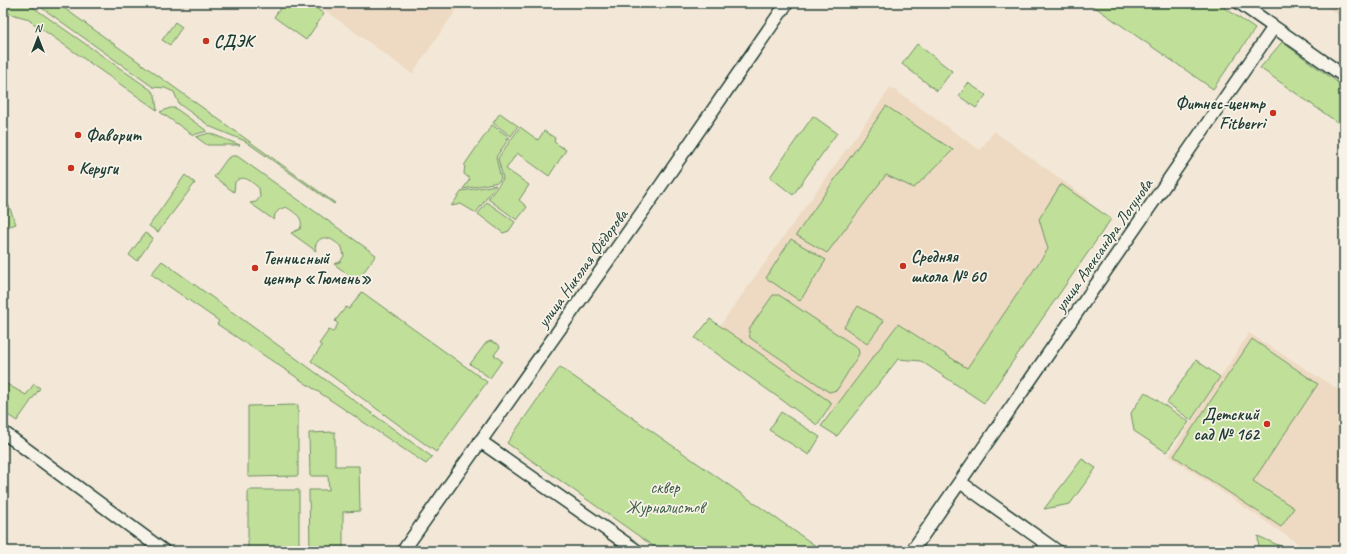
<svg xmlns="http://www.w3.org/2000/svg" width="1347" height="554" font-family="Caveat,sans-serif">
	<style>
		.built { fill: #eedac3 }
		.green { fill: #c0e099; stroke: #708e66 }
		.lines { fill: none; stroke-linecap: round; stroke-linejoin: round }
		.minor-casing { stroke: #1f3d34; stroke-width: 15 }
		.minor { stroke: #f7f3e8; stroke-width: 12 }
		.poi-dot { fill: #c8321e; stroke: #f7f3e8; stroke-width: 1.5 }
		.labels { text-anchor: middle; stroke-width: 3.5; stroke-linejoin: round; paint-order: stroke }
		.poi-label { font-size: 17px; font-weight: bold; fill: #1f3d34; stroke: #f7f3e8; text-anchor: start }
		.street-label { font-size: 17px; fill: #1f3d34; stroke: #f7f3e8 }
		.park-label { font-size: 17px; fill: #3f5e48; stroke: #f7f3e8 }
	</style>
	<rect width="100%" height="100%" fill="#f3e8d7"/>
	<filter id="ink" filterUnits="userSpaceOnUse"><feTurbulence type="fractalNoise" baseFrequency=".025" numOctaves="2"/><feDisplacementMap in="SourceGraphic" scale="8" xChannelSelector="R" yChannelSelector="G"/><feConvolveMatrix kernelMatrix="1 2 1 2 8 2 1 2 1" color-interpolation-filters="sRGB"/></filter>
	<g filter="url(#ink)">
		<path class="built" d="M 315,3 L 461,3 L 412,74 Z
			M 1321,3 L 1344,3 L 1344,19 Z
			M 891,87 L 980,150 L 994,131 L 1090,200 L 963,377 L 900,332 L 838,418 L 716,331 Z
			M 1249,333 L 1344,393 L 1344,551 L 1309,551 L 1169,456 Z"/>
		<path class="green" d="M 3,3 L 27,3 L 151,90 L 155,95 L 157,110 L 26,18 L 7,13 L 3,11 Z
			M 35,3 L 57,3 L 335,203 L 334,204 L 245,141 L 211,127 L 179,104 L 174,92 L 165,88 L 153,87 Z
			M 284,3 L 309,3 L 324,14 L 306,40 L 274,17 Z
			M 1089,3 L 1218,3 L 1255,29 L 1213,89 Z
			M 175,22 L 182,27 L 170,45 L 162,40 Z
			M 1282,42 L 1344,87 L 1344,127 L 1260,68 Z
			M 917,44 L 952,71 L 937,91 L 902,64 Z
			M 968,83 L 986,95 L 976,108 L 959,96 Z
			M 886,106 L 953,150 L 914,188 L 886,175 L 827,253 L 796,235 Z
			M 170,108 L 175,108 L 207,131 L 193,135 L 160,112 Z
			M 500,113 L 518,126 L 511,136 L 493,123 Z
			M 813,116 L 837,133 L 793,195 L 770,177 Z
			M 492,125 L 508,136 L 506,140 L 510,137 L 496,157 L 501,179 L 498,182 L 463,189 L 470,179 L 464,174 L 465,164 Z
			M 520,127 L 538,140 L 544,131 L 555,138 L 554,142 L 566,150 L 549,176 L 517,153 L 506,169 L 529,185 L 519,200 L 527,207 L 517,220 L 488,199 L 503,179 L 498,158 Z
			M 209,133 L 240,145 L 207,145 L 196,137 Z
			M 232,156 L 237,156 L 376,255 L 357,281 L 334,264 L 340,262 L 344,256 L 342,247 C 335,242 326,233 318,241 C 315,245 315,247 316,251 L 291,233 L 300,229 C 305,218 295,213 286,207 L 280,209 L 275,214 L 274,220 L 250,203 L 256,202 L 260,197 L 259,188 C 251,182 244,173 235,182 L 234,192 L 214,177 L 227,159 Z
			M 185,175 L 195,183 L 158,232 L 149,226 Z
			M 1061,184 L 1111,219 L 984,403 L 921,361 L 898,359 L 837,436 L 821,426 L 898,324 L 967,368 L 1048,249 L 1039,219 Z
			M 496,185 L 476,213 L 461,204 L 451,206 L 462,191 Z
			M 3,191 L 16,224 L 7,227 L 3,225 Z
			M 487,202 L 515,222 L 509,231 L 503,233 L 478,214 Z
			M 145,233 L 153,238 L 137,261 L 129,255 Z
			M 791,239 L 826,260 L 800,301 L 766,278 Z
			M 162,261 L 432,457 L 426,464 L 217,324 L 219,321 L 151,274 Z
			M 362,292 L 487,382 L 436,452 L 311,361 L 322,346 L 319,344 L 329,330 L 333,332 L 338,324 L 335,321 L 346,307 L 349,309 Z
			M 773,295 L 779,295 L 858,348 L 859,354 L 837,390 L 829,392 L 750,338 L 749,329 Z
			M 858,306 L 884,321 L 867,344 L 844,327 Z
			M 710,319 L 832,403 L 817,425 L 695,338 Z
			M 1252,339 L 1318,384 L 1253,481 L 1294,508 L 1281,527 L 1174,456 Z
			M 490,341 L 498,344 L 500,347 L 494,355 L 502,361 L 490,378 L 470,364 L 486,343 Z
			M 1196,360 L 1220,377 L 1191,420 L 1167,403 Z
			M 560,367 L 823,551 L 660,551 L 507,443 Z
			M 3,382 L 26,395 L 34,384 L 40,388 L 17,421 L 3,412 Z
			M 1145,392 L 1189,422 L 1166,452 L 1134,431 L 1131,413 Z
			M 298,405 L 298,476 L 248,477 L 248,406 Z
			M 781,412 L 820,437 L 809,455 L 769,430 Z
			M 335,432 L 335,466 L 359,466 L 360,511 L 343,512 L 343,551 L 310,551 L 309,490 L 329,490 L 328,476 L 310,476 L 309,433 Z
			M 1082,459 L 1096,468 L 1070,504 L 1044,509 Z
			M 248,490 L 299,490 L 299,551 L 248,551 Z
			M 1258,536 L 1291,551 L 1259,551 Z"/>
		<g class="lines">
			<defs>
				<path id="minor" d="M 1240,3 L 1344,76
					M 3,432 L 164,551
					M 480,441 L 637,551
					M 960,482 L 1057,551
					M 403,551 L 648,204 L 787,3
					M 912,551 L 1274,27"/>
			</defs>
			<use href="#minor" class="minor-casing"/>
			<use href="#minor" class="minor"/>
		</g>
	</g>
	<g class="poi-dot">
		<circle cx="206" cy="41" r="4"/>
		<circle cx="1273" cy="113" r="4"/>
		<circle cx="78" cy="135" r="4"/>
		<circle cx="71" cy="168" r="4"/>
		<circle cx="903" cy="266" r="4"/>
		<circle cx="255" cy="268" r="4"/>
		<circle cx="1267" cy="424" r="4"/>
	</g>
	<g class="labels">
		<g class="poi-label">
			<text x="214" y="47">СДЭК</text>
			<text x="1265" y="109" text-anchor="end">Фитнес-центр<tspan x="1265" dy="20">Fitberri</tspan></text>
			<text x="86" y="141">Фаворит</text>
			<text x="79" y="174">Керуги</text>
			<text x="911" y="262">Средняя<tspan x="911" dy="20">школа № 60</tspan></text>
			<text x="263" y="264">Теннисный<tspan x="263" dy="20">центр «Тюмень»</tspan></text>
			<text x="1259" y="420" text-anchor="end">Детский<tspan x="1259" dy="20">сад № 162</tspan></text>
		</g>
		<g class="street-label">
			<text transform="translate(1103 245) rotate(-55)" y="6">улица Александра Логунова</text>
			<text transform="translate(582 268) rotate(-54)" y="6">улица Николая Фёдорова</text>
		</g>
		<g class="park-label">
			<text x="665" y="493">сквер<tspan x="665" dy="20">Журналистов</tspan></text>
		</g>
	</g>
	<rect width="1347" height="554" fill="none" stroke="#f7f3e8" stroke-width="16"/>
	<rect x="8" y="8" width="1331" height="538" fill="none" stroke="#1f3d34" stroke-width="1.5" filter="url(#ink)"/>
	<g transform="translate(38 38)" stroke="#f7f3e8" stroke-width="3" paint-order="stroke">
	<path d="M0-3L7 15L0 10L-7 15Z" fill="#1f3d34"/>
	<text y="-6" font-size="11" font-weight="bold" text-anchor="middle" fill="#1f3d34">N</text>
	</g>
</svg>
